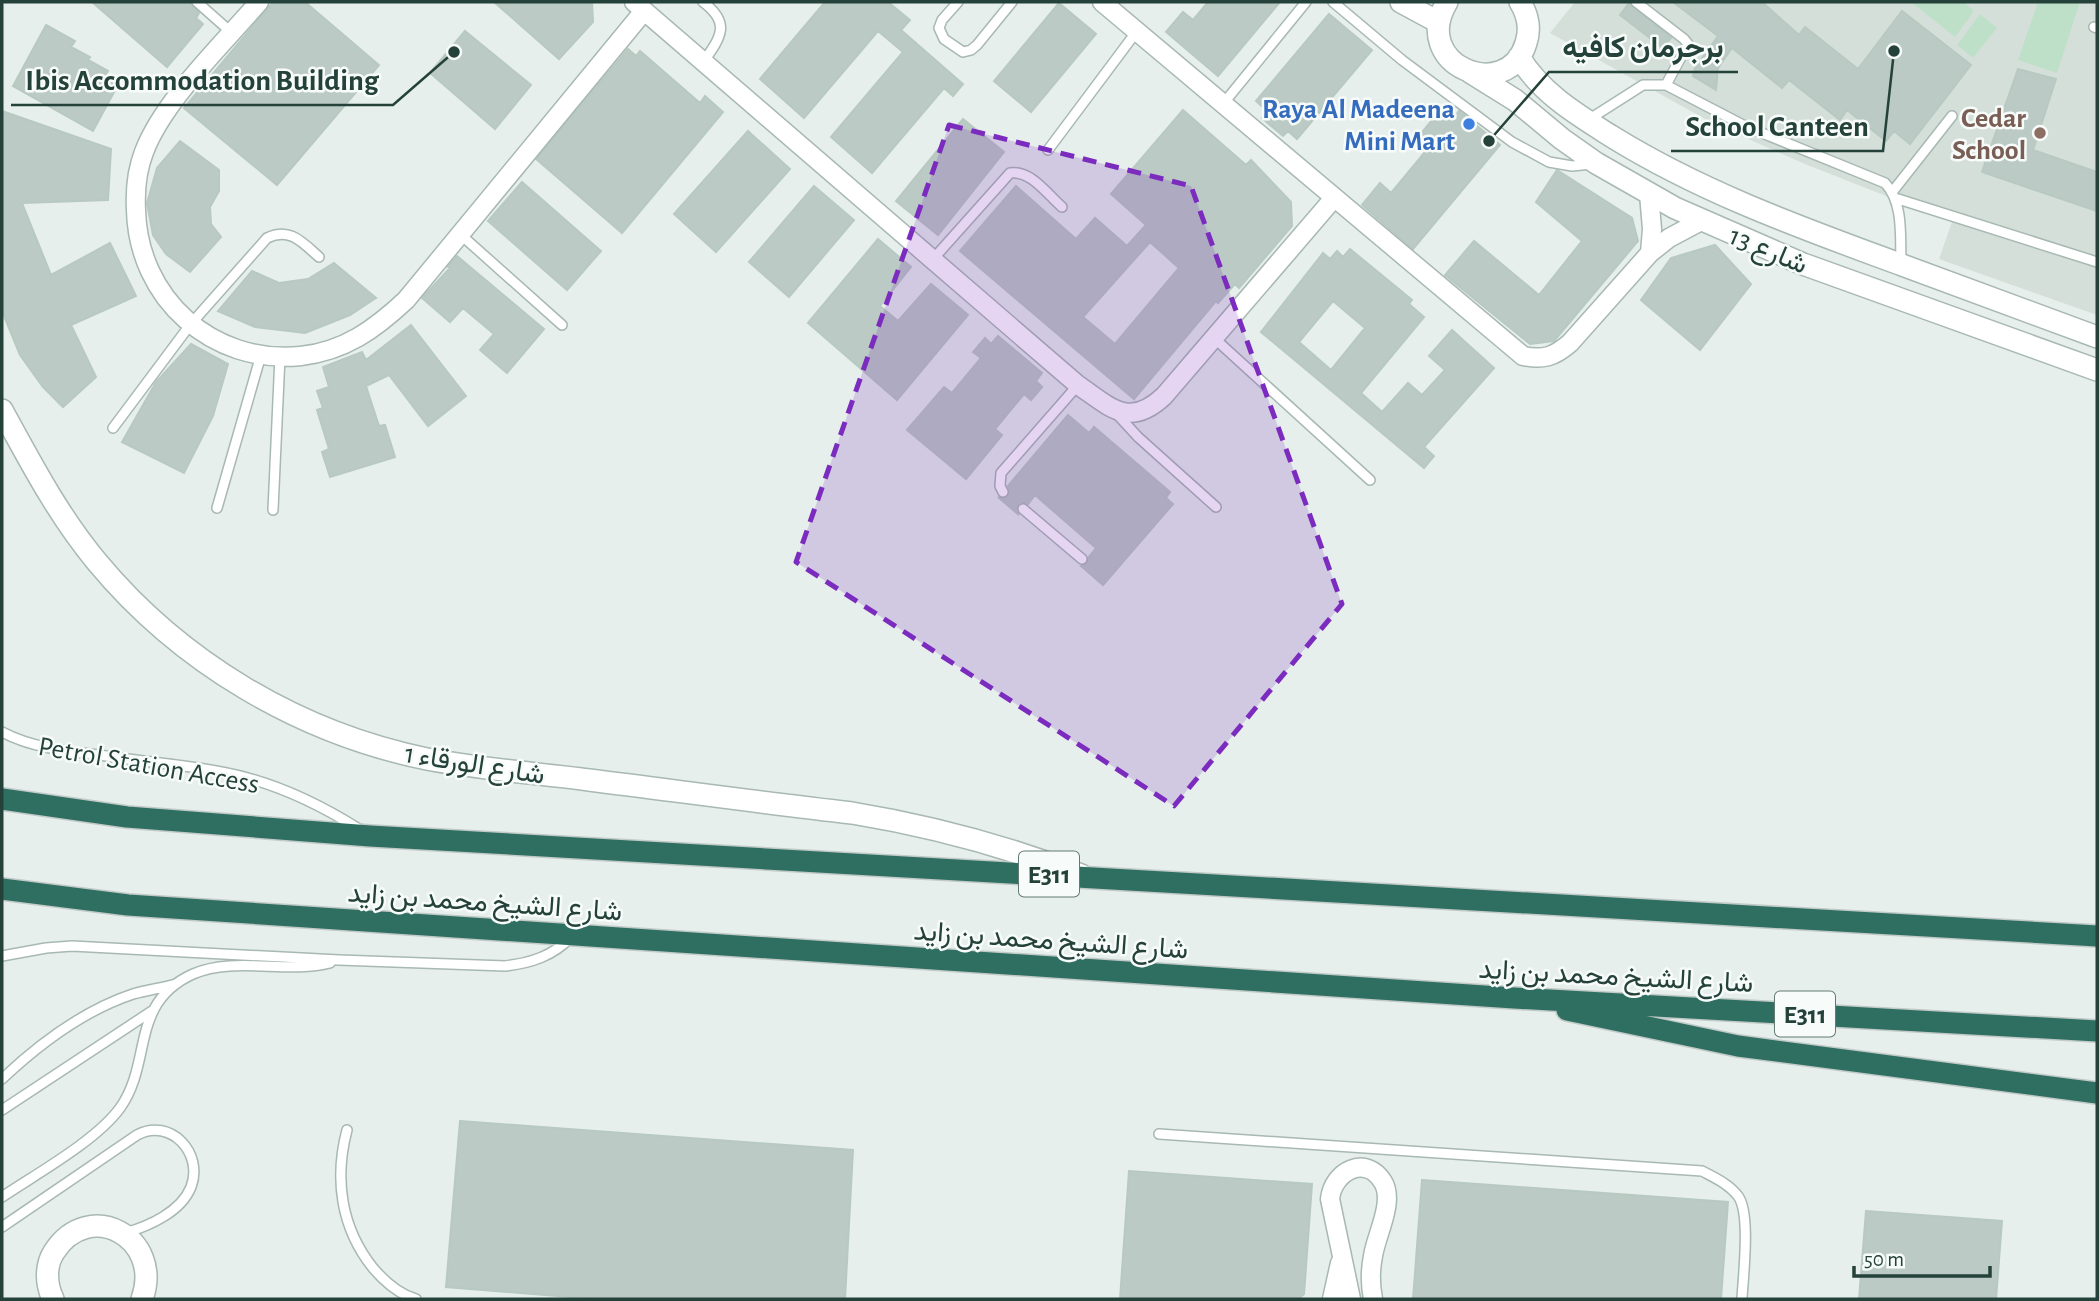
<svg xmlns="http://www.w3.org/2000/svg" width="2099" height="1301" font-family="'Alegreya Sans',Vazirmatn,sans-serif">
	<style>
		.built { fill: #d4dfda }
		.green { fill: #bfe0c8 }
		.building { fill: #bbcac4; stroke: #b8c9c2; stroke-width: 2; fill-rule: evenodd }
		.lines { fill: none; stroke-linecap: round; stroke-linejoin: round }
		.service-casing { stroke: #a8b8b2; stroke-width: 12 }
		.minor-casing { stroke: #a8b8b2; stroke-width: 21 }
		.tertiary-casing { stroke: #a8b8b2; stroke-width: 24 }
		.motorway-casing { stroke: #c2cac8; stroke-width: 24 }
		.service { stroke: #fff; stroke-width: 9 }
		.minor { stroke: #fff; stroke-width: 18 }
		.tertiary { stroke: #fff; stroke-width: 21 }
		.motorway { stroke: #2f6f62; stroke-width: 21 }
		.marked { fill: #7b2cbf; fill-opacity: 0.2; stroke: #7b2cbf; stroke-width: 5; stroke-dasharray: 14 9; stroke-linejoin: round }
		.shop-dot { fill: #3f7fe0; stroke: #f7fbf9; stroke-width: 2.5 }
		.education-dot { fill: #8d6e63; stroke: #f7fbf9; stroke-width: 2.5 }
		.labels { text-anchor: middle; stroke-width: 5; stroke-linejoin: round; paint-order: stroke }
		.shield { fill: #f7fbf9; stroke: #637a73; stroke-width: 2 }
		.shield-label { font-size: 26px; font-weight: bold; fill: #24423a }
		.shop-label { font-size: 28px; font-weight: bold; fill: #366cbe; stroke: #f7fbf9; text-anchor: end }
		.education-label { font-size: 28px; font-weight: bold; fill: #785e54; stroke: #f7fbf9; text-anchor: end }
		.street-label { font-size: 28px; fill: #24423a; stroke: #f7fbf9 }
		.leader { fill: none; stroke: #24423a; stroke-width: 2.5 }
		.callout-dot { fill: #24423a; stroke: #f7fbf9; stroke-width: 2.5 }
		.callout-label { font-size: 30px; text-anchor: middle; font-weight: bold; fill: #24423a; stroke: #f7fbf9; stroke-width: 5; stroke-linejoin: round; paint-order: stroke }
	</style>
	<rect width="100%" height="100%" fill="#e6efeb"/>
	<path class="built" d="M 1575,2 L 2097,2 L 2097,315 L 1939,259 L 1952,222 L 1805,164 L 1716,125 L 1550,33 Z"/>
	<path class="green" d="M 1911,2 L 1963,2 L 1974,11 L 1955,37 Z
		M 2038,2 L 2080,2 L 2057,73 L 2018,60 Z
		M 1980,14 L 1997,28 L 1973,58 L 1957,45 Z"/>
	<path class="building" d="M 92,2 L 190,2 L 199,13 L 196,18 L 203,24 L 167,67 Z
		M 273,2 L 305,2 L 379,65 L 277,185 L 184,108 Z
		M 494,2 L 592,2 L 593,22 L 559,59 Z
		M 825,2 L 888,2 L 910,20 L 901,30 L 963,84 L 953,96 L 944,88 L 872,173 L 831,137 L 903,52 L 878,31 L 804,118 L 760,79 Z
		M 1208,2 L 1280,2 L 1218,76 L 1166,32 L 1183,12 L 1193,20 Z
		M 1673,2 L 1762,2 L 1799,35 L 1805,27 L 1858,69 L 1902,11 L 1971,65 L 1910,144 L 1894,131 L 1886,141 L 1847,110 L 1840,120 L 1789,80 L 1782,88 L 1732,48 L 1718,68 L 1716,90 L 1693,76 L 1695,68 L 1718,36 Z
		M 1059,3 L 1096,34 L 1031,112 L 994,81 Z
		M 1629,3 L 1671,38 L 1663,48 L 1620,15 Z
		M 1329,14 L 1372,50 L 1297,139 L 1288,131 L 1283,136 L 1262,118 L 1267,111 L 1256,101 Z
		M 46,25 L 75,41 L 71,47 L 90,57 L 88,60 L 108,71 L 105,76 L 119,83 L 93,131 L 13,86 Z
		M 465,31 L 531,85 L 495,129 L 430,73 Z
		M 628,49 L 636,56 L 640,51 L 700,103 L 705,96 L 723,112 L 622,233 L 536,159 Z
		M 2018,69 L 2056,79 L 2033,150 L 2097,172 L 2097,211 L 1982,172 Z
		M 1442,108 L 1454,118 L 1459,111 L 1500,145 L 1413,249 L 1362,205 L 1380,183 L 1391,193 L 1430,146 L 1419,136 Z
		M 1183,110 L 1246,165 L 1251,160 L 1291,202 L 1292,226 L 1239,288 L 1235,284 L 1218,303 L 1216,301 L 1134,399 L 960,251 L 1016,186 L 1076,239 L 1095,218 L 1127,246 L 1146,225 L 1111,194 ZM 1150,242 L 1179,268 L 1115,344 L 1083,317 Z
		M 2,111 L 111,149 L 108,200 L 22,203 L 51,275 L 110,243 L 136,296 L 71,325 L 96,377 L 63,407 L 43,387 L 20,355 L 2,311 Z
		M 963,119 L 1004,152 L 938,235 L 896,201 Z
		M 748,131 L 790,169 L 716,252 L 674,214 Z
		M 180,141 L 219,170 L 219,191 L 210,207 L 211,224 L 221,237 L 190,272 L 166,254 L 153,235 L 147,203 L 157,168 Z
		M 1557,170 L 1632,218 L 1638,241 L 1554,341 L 1530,344 L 1445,275 L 1474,241 L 1539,295 L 1582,241 L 1536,202 Z
		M 522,182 L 601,251 L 567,290 L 488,221 Z
		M 814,186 L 854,220 L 789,297 L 749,262 Z
		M 878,239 L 911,267 L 880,306 L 898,321 L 931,284 L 968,315 L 897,400 L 808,323 Z
		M 1715,245 L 1751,284 L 1700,350 L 1641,300 L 1671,258 Z
		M 1350,249 L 1412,300 L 1409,304 L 1424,317 L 1361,393 L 1382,412 L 1408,383 L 1422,395 L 1445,370 L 1429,356 L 1452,330 L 1494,368 L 1424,447 L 1434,456 L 1424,468 L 1261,332 L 1323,253 L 1330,259 L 1337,251 L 1343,257 ZM 1333,301 L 1365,328 L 1331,370 L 1299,342 Z
		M 457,256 L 544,329 L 507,373 L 480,350 L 494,334 L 463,308 L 450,322 L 422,298 L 450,268 L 448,267 Z
		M 334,263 L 376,298 L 350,315 L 305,333 L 255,327 L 218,311 L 252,271 L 279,283 L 308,279 Z
		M 411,325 L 466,396 L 428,426 L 389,375 L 366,386 L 379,426 L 385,425 L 395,457 L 330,477 L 322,452 L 329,449 L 317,410 L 323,408 L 317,391 L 329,387 L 323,367 L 362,352 L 366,360 Z
		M 998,336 L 1042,373 L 1036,381 L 1042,387 L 1031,400 L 1024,394 L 995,429 L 1002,435 L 966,479 L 907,430 L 944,387 L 952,393 L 981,358 L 973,352 L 985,338 L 991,344 Z
		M 191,344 L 228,364 L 213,416 L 184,473 L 122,442 L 156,382 Z
		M 1068,415 L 1089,433 L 1094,427 L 1170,492 L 1166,498 L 1173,504 L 1103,585 L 1081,566 L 1087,564 L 1089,557 L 1096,548 L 1035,495 L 1028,504 L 1021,502 L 1017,505 L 1016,511 L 1019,515 L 998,497 L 1003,499 L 1008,496 L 1010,492 L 1008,486 Z
		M 460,1121 L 853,1150 L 845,1299 L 594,1299 L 446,1287 Z
		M 1129,1171 L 1312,1184 L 1304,1294 L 1298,1299 L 1120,1299 Z
		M 1422,1180 L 1728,1202 L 1721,1299 L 1413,1299 Z
		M 1866,1211 L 2002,1221 L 1996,1299 L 1859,1299 Z"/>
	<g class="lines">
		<defs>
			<path id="service" d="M 197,2 L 232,33
				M 703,2 C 731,23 721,37 704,61
				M 958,2 L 942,20 L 939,28 L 944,39 L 963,52 L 971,50 L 977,45 L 1012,2
				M 1333,2 L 1402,60 L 1512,142 L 1549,162 L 1572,166 L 1592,164
				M 1636,2 L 1684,39 L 1688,44 L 1666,85
				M 2094,27 L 2097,28
				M 1223,104 L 1306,2
				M 1588,120 L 1643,85 L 1666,85 L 1745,126 L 1885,183 C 1904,203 1900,237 1901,263
				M 1048,150 L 1137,31
				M 1893,191 L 1952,116
				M 1895,198 L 2097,262
				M 460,234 L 562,325
				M 934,258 L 1010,173 C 1031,170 1047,194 1062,207
				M 1214,338 L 1370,480
				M 1115,412 L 1138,437 L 1216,507
				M 113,428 L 190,325 L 267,238 C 290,227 302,242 319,257
				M 1003,492 L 1000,486 L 1001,473 L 1078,385
				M 217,508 L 261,355
				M 1023,509 L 1082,559
				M 273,510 L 280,356
				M 2,732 C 38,751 81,752 121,758 C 163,764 207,767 248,778 C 288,789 324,807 359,829
				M 2,956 L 46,948 L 72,946 L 339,960 L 505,966 C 531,963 553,956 571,937
				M 2,1079 C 38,1045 85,1010 133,994 C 147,990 162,988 176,984
				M 2,1110 L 152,1011
				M 347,1130 C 334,1179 341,1228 373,1268 C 385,1282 398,1294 416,1299
				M 1159,1134 L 1702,1171 C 1715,1178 1729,1184 1738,1196 C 1751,1213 1743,1277 1742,1299
				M 2,1197 C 36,1174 96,1141 120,1108 C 153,1062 129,1003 193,974 C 234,956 287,974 330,963
				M 2,1227 L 137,1135 C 170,1117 204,1153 191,1187 C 181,1212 149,1226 125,1233"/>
			<path id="minor" d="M 259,2 C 223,44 163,101 144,152 C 137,170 135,191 136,210 C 138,298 212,365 301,356 C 345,351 375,329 406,300 L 644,11
				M 634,2 L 1078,385 C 1110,407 1129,429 1164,396 L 1334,198
				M 1102,2 L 1523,356 C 1543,360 1554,357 1570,343 L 1650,253 L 1669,238 L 1701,221
				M 1649,194 L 1652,229 L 1650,253
				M 1332,1299 L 1340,1263
				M 1351,1299 L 1330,1199 C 1333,1171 1366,1154 1383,1182 C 1395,1202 1376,1235 1373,1256 C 1370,1271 1370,1284 1373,1299"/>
			<path id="tertiary" d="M 1401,2 L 1438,22
				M 1447,2 C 1409,65 1507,105 1526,43 C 1531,28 1528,15 1520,2
				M 1519,57 C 1541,93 1576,114 1611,136 C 1703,193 1802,228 1902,265 C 1967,289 2032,313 2097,337
				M 1470,72 L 1515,100 L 1562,139 L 1596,163 L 1675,208 L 1803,264 L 2097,370
				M 2,410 C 31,463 58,515 97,562 C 180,662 299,733 427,759 C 480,769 535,773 589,780 C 677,791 764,803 852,813 C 931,826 1006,846 1081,875
				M 53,1299 C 46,1284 45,1266 54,1252 C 89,1197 164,1238 142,1299"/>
			<path id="motorway" d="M 2,799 L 127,817 L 370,836 L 2097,936
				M 2,889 L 128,905 L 1514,998 L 2097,1031
				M 1567,1010 L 1738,1046 L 2097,1093"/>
		</defs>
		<use href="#service" class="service-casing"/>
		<use href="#minor" class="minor-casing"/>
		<use href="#tertiary" class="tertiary-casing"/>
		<use href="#motorway" class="motorway-casing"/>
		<use href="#service" class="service"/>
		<use href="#minor" class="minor"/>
		<use href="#tertiary" class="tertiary"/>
		<use href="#motorway" class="motorway"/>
	</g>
	<path class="marked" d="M 949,125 L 1191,186 L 1342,604 L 1174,806 L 796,562 Z"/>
	<circle class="shop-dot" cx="1469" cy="124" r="7"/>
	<circle class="education-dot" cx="2040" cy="133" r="7"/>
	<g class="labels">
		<g class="shield">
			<rect x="1019" y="851.5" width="60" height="45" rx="5"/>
			<rect x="1775" y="991.5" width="60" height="45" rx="5"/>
		</g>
		<g class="shield-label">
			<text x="1049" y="883">E311</text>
			<text x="1805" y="1023">E311</text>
		</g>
		<g class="shop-label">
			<text x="1455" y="118">Raya Al Madeena<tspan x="1455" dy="32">Mini Mart</tspan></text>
		</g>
		<g class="education-label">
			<text x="2026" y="127">Cedar<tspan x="2026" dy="32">School</tspan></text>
		</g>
		<g class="street-label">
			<text transform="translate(1769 249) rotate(23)" y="10">شارع 13</text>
			<text transform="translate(475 763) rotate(9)" y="10">شارع الورقاء 1</text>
			<text transform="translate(149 764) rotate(10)" y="10">Petrol Station Access</text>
			<text transform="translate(485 901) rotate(4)" y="10">شارع الشيخ محمد بن زايد</text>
			<text transform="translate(1051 939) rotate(4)" y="10">شارع الشيخ محمد بن زايد</text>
			<text transform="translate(1616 975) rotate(3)" y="10">شارع الشيخ محمد بن زايد</text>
		</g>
	</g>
	<path class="leader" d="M1489 141L1549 72H1738M454 52L393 105H11M1894 51L1883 151H1671"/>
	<g class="callout-dot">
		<circle cx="1489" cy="141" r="7"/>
		<circle cx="454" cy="52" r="7"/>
		<circle cx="1894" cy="51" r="7"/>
	</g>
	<g class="callout-label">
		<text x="1643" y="57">برجرمان كافيه</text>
		<text x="202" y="90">Ibis Accommodation Building</text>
		<text x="1777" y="136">School Canteen</text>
	</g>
	<rect width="2099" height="1301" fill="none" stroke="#24423a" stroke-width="7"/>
	<path d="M1854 1266v10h136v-10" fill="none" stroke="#24423a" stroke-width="3.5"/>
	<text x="1864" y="1266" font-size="21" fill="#24423a" stroke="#f7fbf9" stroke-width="5" paint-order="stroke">50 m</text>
</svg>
